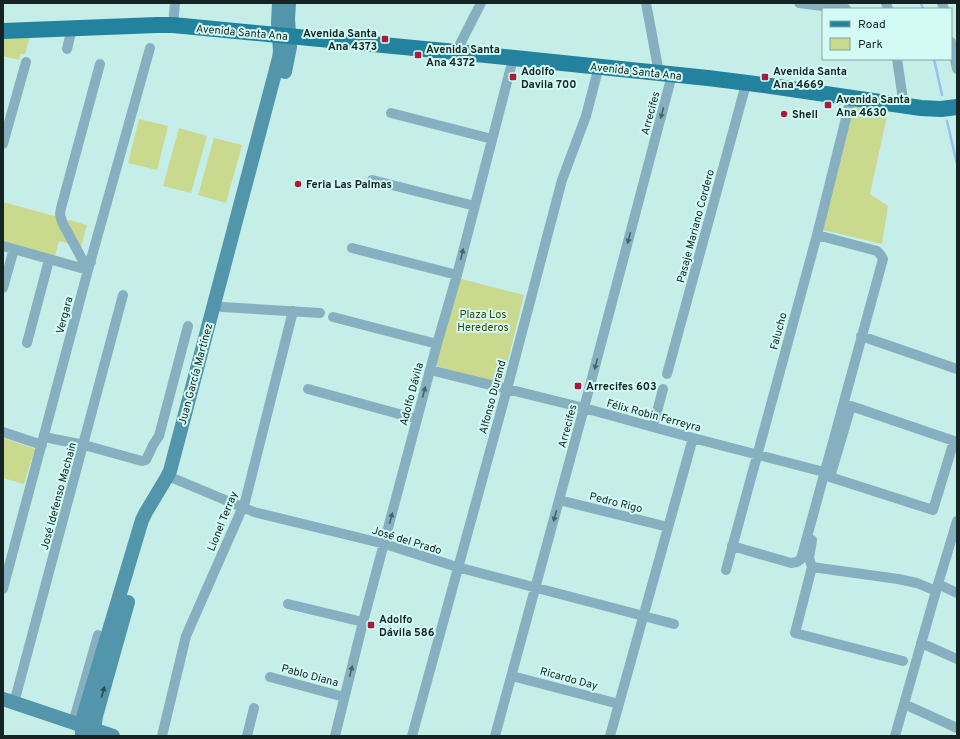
<svg xmlns="http://www.w3.org/2000/svg" width="960" height="739" font-family="Overpass,sans-serif">
	<style>
		.green { fill: #c9da8f }
		.lines { fill: none; stroke-linecap: round; stroke-linejoin: round }
		.stream { stroke: #97bff4; stroke-width: 2.5 }
		.minor { stroke: #86b0bf; stroke-width: 10 }
		.secondary { stroke: #5395ab; stroke-width: 14 }
		.primary { stroke: #23829d; stroke-width: 16 }
		.oneway { fill: #486369 }
		.oneway2 { fill: #2b4c53 }
		.poi-dot { fill: #ad193b; stroke: #d3fbf6; stroke-width: 1.5 }
		.labels { text-anchor: middle; stroke-width: 4; stroke-linejoin: round; paint-order: stroke }
		.street-label { font-size: 11px; fill: #152423; stroke: #d3fbf6 }
		.poi-label { font-size: 11px; font-weight: bold; fill: #152423; stroke: #d3fbf6; text-anchor: start }
		.park-label { font-size: 11px; fill: #3b4504; stroke: #d3fbf6 }
	</style>
	<rect width="100%" height="100%" fill="#c6eee9"/>
	<path class="green" d="M 30,36 L 25,54 L 20,54 L 19,60 L 3,56 L 3,39 Z
		M 853,101 L 889,107 L 870,194 L 888,206 L 882,244 L 823,230 Z
		M 139,119 L 168,126 L 157,170 L 128,163 Z
		M 179,128 L 207,136 L 191,193 L 163,186 Z
		M 214,138 L 242,145 L 226,203 L 198,195 Z
		M 3,202 L 87,225 L 81,247 L 59,241 L 55,256 L 3,242 Z
		M 458,278 L 524,295 L 502,385 L 436,366 Z
		M 3,438 L 35,449 L 24,484 L 3,478 Z"/>
	<g class="lines">
		<path class="stream" d="M 921,3 L 923,9
			M 934,59 L 942,95
			M 947,121 L 957,164"/>
		<path class="minor" d="M 646,3 L 659,73
			M 799,3 L 846,9
			M 886,3 L 888,9
			M 942,3 L 944,9
			M 173,25 L 175,3
			M 951,42 L 957,69
			M 67,49 L 72,28
			M 456,52 L 481,3
			M 897,59 L 904,106
			M 391,113 L 492,139
			M 3,144 L 26,62
			M 372,180 L 475,206
			M 3,246 L 88,270
			M 352,248 L 457,275
			M 91,262 L 83,260 L 82,259 L 62,222 L 60,214 L 61,208 L 100,64
			M 3,288 L 14,249
			M 222,307 L 320,313
			M 333,317 L 437,344
			M 861,336 L 957,369
			M 27,343 L 49,260
			M 430,370 L 584,408 L 693,438 L 824,472
			M 667,374 L 746,84
			M 308,389 L 417,419
			M 653,427 L 663,389
			M 3,432 L 42,445
			M 44,437 L 84,445 L 142,461 L 146,460 L 153,445 L 159,436 L 188,326
			M 954,441 L 933,510 L 830,477 L 851,406 L 954,441 L 957,442
			M 167,477 L 175,479 L 254,512 L 385,544 L 457,567 L 674,624
			M 559,500 L 668,527
			M 812,540 L 809,558 L 812,567
			M 732,546 L 791,563 L 797,562 L 801,559 L 883,259 L 880,254 L 877,251 L 817,235
			M 726,570 L 817,235 L 851,98
			M 938,584 L 957,593
			M 3,589 L 88,270 L 150,48
			M 288,604 L 363,622
			M 921,643 L 957,659
			M 903,661 L 795,633 L 812,567 L 898,579 L 917,583 L 936,591
			M 512,676 L 619,704
			M 270,677 L 344,697
			M 14,703 L 123,295
			M 904,704 L 957,728
			M 73,723 L 98,635
			M 162,736 L 186,636 L 245,502 L 293,311
			M 247,736 L 254,708
			M 335,736 L 363,622 L 437,344 L 457,275 L 513,59
			M 412,736 L 507,389 L 562,180 L 586,116 L 599,66
			M 495,736 L 584,408 L 672,75
			M 610,736 L 693,438
			M 895,736 L 938,584 L 957,521"/>
		<path class="secondary" d="M 285,72 L 290,47 L 288,19 L 289,3
			M 3,699 L 113,736
			M 82,736 L 82,726 L 84,714 L 142,520 L 146,512 L 167,477 L 170,471 L 279,58 L 280,51 L 278,23 L 279,3
			M 94,736 L 94,730 L 96,716 L 128,602"/>
		<path class="primary" d="M 3,31 L 157,25 L 173,25 L 456,52 L 708,78 L 764,85 L 921,108 L 941,109 L 957,107"/>
	</g>
	<defs><path id="oneway-solid" d="M-6-.8H1V-3.2L6.5 0L1 3.2V.8H-6Z"/></defs>
	<g class="oneway">
		<use href="#oneway-solid" transform="translate(662 113) rotate(105)"/>
		<use href="#oneway-solid" transform="translate(629 238) rotate(105)"/>
		<use href="#oneway-solid" transform="translate(462 254) rotate(-76)"/>
		<use href="#oneway-solid" transform="translate(596 364) rotate(105)"/>
		<use href="#oneway-solid" transform="translate(424 392) rotate(-75)"/>
		<use href="#oneway-solid" transform="translate(555 516) rotate(105)"/>
		<use href="#oneway-solid" transform="translate(391 518) rotate(-75)"/>
		<use href="#oneway-solid" transform="translate(351 671) rotate(-76)"/>
	</g>
	<use class="oneway2" href="#oneway-solid" transform="translate(103 692) rotate(-75)"/>
	<g class="poi-dot">
		<rect x="381" y="35" width="8" height="8" rx="2"/>
		<rect x="414" y="51" width="8" height="8" rx="2"/>
		<rect x="509" y="73" width="8" height="8" rx="2"/>
		<rect x="761" y="73" width="8" height="8" rx="2"/>
		<rect x="824" y="101" width="8" height="8" rx="2"/>
		<circle cx="784" cy="114" r="4"/>
		<circle cx="298" cy="184" r="4"/>
		<rect x="574" y="382" width="8" height="8" rx="2"/>
		<rect x="367" y="621" width="8" height="8" rx="2"/>
	</g>
	<g class="labels">
		<g class="street-label">
			<text transform="translate(242 32) rotate(5)" y="4">Avenida Santa Ana</text>
			<text transform="translate(636 71) rotate(6)" y="4">Avenida Santa Ana</text>
			<text transform="translate(650 113) rotate(-75)" y="4">Arrecifes</text>
			<text transform="translate(695 226) rotate(-75)" y="4">Pasaje Mariano Cordero</text>
			<text transform="translate(64 315) rotate(-75)" y="4">Vergara</text>
			<text transform="translate(778 331) rotate(-75)" y="4">Falucho</text>
			<text transform="translate(195 374) rotate(-75)" y="4">Juan García Martínez</text>
			<text transform="translate(411 394) rotate(-75)" y="4">Adolfo Dávila</text>
			<text transform="translate(492 397) rotate(-75)" y="4">Alfonso Durand</text>
			<text transform="translate(654 415) rotate(15)" y="4">Félix Robin Ferreyra</text>
			<text transform="translate(567 426) rotate(-75)" y="4">Arrecifes</text>
			<text transform="translate(58 496) rotate(-75)" y="4">José Idefenso Machain</text>
			<text transform="translate(616 502) rotate(14)" y="4">Pedro Rigo</text>
			<text transform="translate(222 521) rotate(-68)" y="4">Lionel Terray</text>
			<text transform="translate(407 540) rotate(17)" y="4">José del Prado</text>
			<text transform="translate(310 675) rotate(15)" y="4">Pablo Diana</text>
			<text transform="translate(569 678) rotate(15)" y="4">Ricardo Day</text>
		</g>
		<g class="poi-label">
			<text x="377" y="37" text-anchor="end">Avenida Santa<tspan x="377" dy="13">Ana 4373</tspan></text>
			<text x="426" y="53">Avenida Santa<tspan x="426" dy="13">Ana 4372</tspan></text>
			<text x="521" y="75">Adolfo<tspan x="521" dy="13">Davila 700</tspan></text>
			<text x="773" y="75">Avenida Santa<tspan x="773" dy="13">Ana 4669</tspan></text>
			<text x="836" y="103">Avenida Santa<tspan x="836" dy="13">Ana 4630</tspan></text>
			<text x="792" y="118">Shell</text>
			<text x="306" y="188">Feria Las Palmas</text>
			<text x="586" y="390">Arrecifes 603</text>
			<text x="379" y="623">Adolfo<tspan x="379" dy="13">Dávila 586</tspan></text>
		</g>
		<g class="park-label">
			<text x="483" y="318">Plaza Los<tspan x="483" dy="13">Herederos</tspan></text>
		</g>
	</g>
	<rect width="960" height="739" fill="none" stroke="#152423" stroke-width="8"/>
	<rect x="822" y="8" width="130" height="52" fill="#d3fbf6" stroke="#87a5a2"/>
	<rect x="830" y="21" width="20" height="6" fill="#23829d" stroke="#87a5a2"/>
	<text x="858" y="28" font-size="12" fill="#152423">Road</text>
	<rect x="830" y="38" width="20" height="12" fill="#c9da8f" stroke="#87a5a2"/>
	<text x="858" y="48" font-size="12" fill="#152423">Park</text>
</svg>
